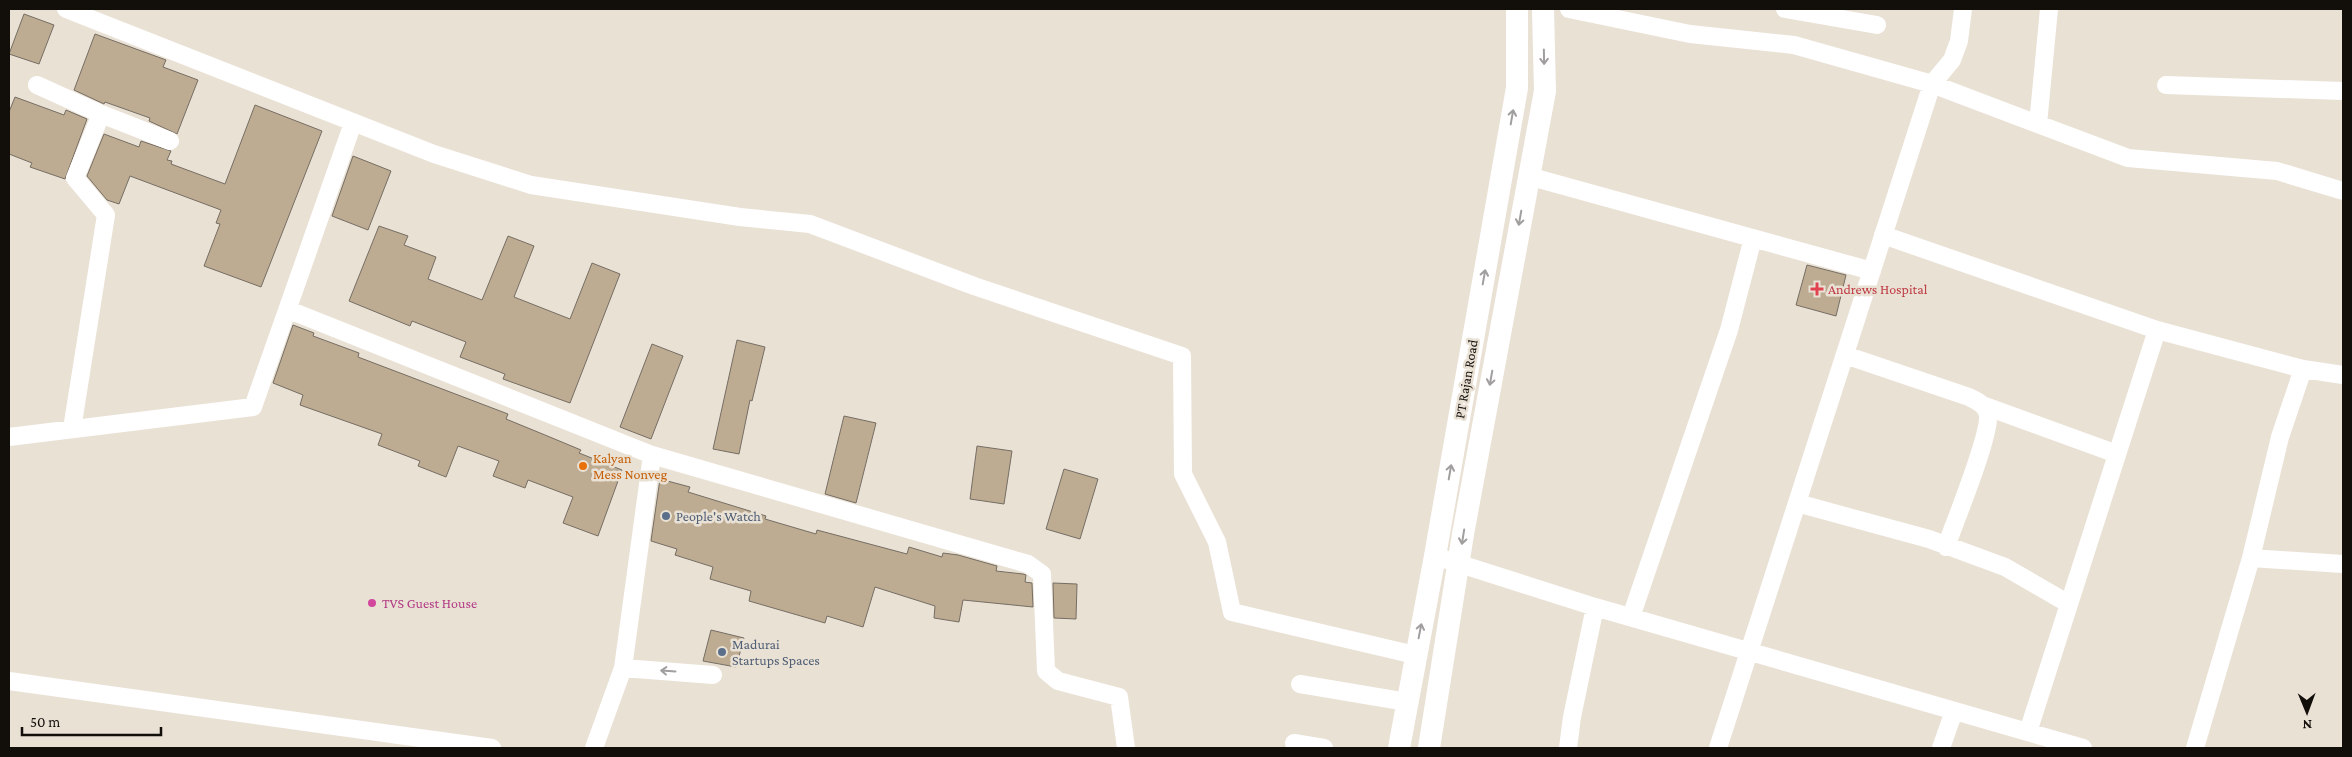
<svg xmlns="http://www.w3.org/2000/svg" width="2352" height="757" font-family="'Crimson Pro',serif">
	<style>
		.building { fill: #bdab92; stroke: #766e64 }
		.lines { fill: none; stroke-linecap: round; stroke-linejoin: round }
		.minor { stroke: #fff; stroke-width: 18 }
		.major { stroke: #fff; stroke-width: 22 }
		.oneway { stroke: #a09f9d }
		.health-dot { fill: #e0444e; stroke: #eae1d5; stroke-width: 2 }
		.food-dot { fill: #e8710a; stroke: #eae1d5; stroke-width: 2 }
		.service-dot { fill: #5c6f8a; stroke: #eae1d5; stroke-width: 2 }
		.hotel-dot { fill: #d1479c; stroke: #eae1d5; stroke-width: 2 }
		.labels { text-anchor: middle; stroke-width: 5; stroke-linejoin: round; paint-order: stroke }
		.health-label { font-size: 14px; fill: #be3a42; stroke: #eae1d5; text-anchor: start }
		.street-label { font-size: 14px; fill: #120f0b; stroke: #eae1d5 }
		.food-label { font-size: 14px; fill: #c56008; stroke: #eae1d5; text-anchor: start }
		.service-label { font-size: 14px; fill: #4e5e75; stroke: #eae1d5; text-anchor: start }
		.hotel-label { font-size: 14px; fill: #b23c85; stroke: #eae1d5; text-anchor: start }
	</style>
	<rect width="100%" height="100%" fill="#eae1d5"/>
	<path class="building" d="M 24,14 L 54,25 L 39,64 L 9,54 Z
		M 95,34 L 166,60 L 163,67 L 198,80 L 177,134 L 149,121 L 150,118 L 105,102 L 104,104 L 74,90 Z
		M 15,97 L 64,115 L 66,110 L 87,119 L 65,179 L 30,167 L 32,163 L 9,154 L 9,112 Z
		M 255,105 L 322,131 L 261,287 L 204,266 L 220,224 L 216,223 L 221,210 L 130,176 L 119,204 L 107,200 L 87,176 L 104,134 L 139,147 L 141,141 L 171,151 L 167,160 L 172,161 L 171,164 L 225,184 Z
		M 353,156 L 391,171 L 368,230 L 332,216 Z
		M 379,226 L 408,236 L 404,245 L 436,257 L 428,279 L 482,300 L 508,236 L 534,246 L 514,297 L 570,319 L 592,263 L 620,274 L 570,403 L 503,379 L 505,374 L 460,357 L 466,342 L 412,321 L 410,326 L 349,301 Z
		M 1807,265 L 1846,275 L 1836,316 L 1796,305 Z
		M 293,325 L 314,333 L 313,336 L 359,353 L 358,357 L 508,414 L 506,419 L 545,435 L 581,450 L 579,453 L 622,470 L 598,536 L 563,523 L 573,497 L 528,480 L 525,488 L 493,476 L 499,461 L 458,446 L 446,477 L 418,466 L 420,461 L 378,445 L 382,434 L 300,405 L 303,395 L 273,383 Z
		M 737,340 L 765,347 L 752,401 L 750,400 L 739,454 L 713,449 Z
		M 652,344 L 683,356 L 651,439 L 620,427 Z
		M 844,416 L 876,423 L 856,503 L 825,494 Z
		M 977,446 L 1012,451 L 1004,504 L 970,499 Z
		M 1064,469 L 1098,479 L 1080,539 L 1046,529 Z
		M 660,479 L 690,487 L 688,492 L 766,516 L 765,519 L 816,534 L 817,530 L 907,554 L 909,547 L 942,557 L 943,553 L 958,555 L 997,566 L 996,571 L 1023,574 L 1026,575 L 1025,582 L 1032,583 L 1033,607 L 963,600 L 959,622 L 934,618 L 935,606 L 875,587 L 863,627 L 827,616 L 825,623 L 749,601 L 751,591 L 710,579 L 713,567 L 675,555 L 677,549 L 651,541 Z
		M 1053,583 L 1077,584 L 1076,619 L 1054,618 Z
		M 711,630 L 744,638 L 736,667 L 703,661 Z"/>
	<g class="lines">
		<path class="minor" d="M 66,9 L 434,154 L 531,185 L 740,217 L 810,224 L 974,286 L 1182,356 L 1183,474 L 1217,542 L 1232,612 L 1415,655
			M 1569,9 L 1690,34 L 1794,45 L 1932,84 L 2128,158 L 2277,171 L 2343,191
			M 1785,9 L 1877,25
			M 37,85 L 101,114 L 75,178 L 106,215 L 72,429
			M 2166,85 L 2343,91
			M 101,114 L 170,141
			M 2038,124 L 2049,9
			M 1528,176 L 1872,271
			M 1883,235 L 2157,330 L 2303,369 L 2343,375
			M 289,310 L 652,455 L 1028,564 L 1042,574 L 1046,671 L 1058,681 L 1119,697 L 1126,748
			M 1845,355 L 1969,397 C 1977,401 1986,405 1988,415 C 1990,437 1955,521 1946,547
			M 1985,406 L 2117,454
			M 9,437 L 253,407 L 353,123
			M 1797,503 L 1929,539 L 2005,567 L 2069,604
			M 1435,556 L 1595,607 L 2083,748
			M 2251,558 L 2343,564
			M 1631,617 L 1729,330 L 1753,238
			M 623,668 L 713,675
			M 9,681 L 492,748
			M 1300,684 L 1407,702
			M 2028,732 L 2157,330
			M 1294,743 L 1324,748
			M 594,748 L 623,668 L 652,455
			M 1568,748 L 1572,717 L 1595,607
			M 1718,748 L 1932,84 L 1952,60 L 1959,41 L 1963,9
			M 1941,748 L 1954,711
			M 2195,748 L 2251,558 L 2280,437 L 2303,369"/>
		<path class="major" d="M 1399,748 L 1435,556 L 1517,88 L 1517,9
			M 1429,748 L 1463,534 L 1545,91 L 1543,9"/>
	</g>
	<defs><path id="oneway-shaft" d="M-6 0H5M1.5-3L5.5 0L1.5 3" fill="none" stroke-width="1.6" stroke-linecap="round" stroke-linejoin="round" transform="scale(1.25)"/></defs>
	<g class="oneway">
		<use href="#oneway-shaft" transform="translate(1544 57) rotate(89)"/>
		<use href="#oneway-shaft" transform="translate(1512 117) rotate(-80)"/>
		<use href="#oneway-shaft" transform="translate(1520 218) rotate(100)"/>
		<use href="#oneway-shaft" transform="translate(1484 277) rotate(-80)"/>
		<use href="#oneway-shaft" transform="translate(1491 378) rotate(100)"/>
		<use href="#oneway-shaft" transform="translate(1450 472) rotate(-80)"/>
		<use href="#oneway-shaft" transform="translate(1463 537) rotate(99)"/>
		<use href="#oneway-shaft" transform="translate(1420 631) rotate(-79)"/>
		<use href="#oneway-shaft" transform="translate(668 671) rotate(-176)"/>
	</g>
	<path class="health-dot" d="M1814.5 281.5h5v5h5v5h-5v5h-5v-5h-5v-5h5z"/>
	<circle class="food-dot" cx="583" cy="466" r="5"/>
	<g class="service-dot">
		<circle cx="666" cy="516" r="5"/>
		<circle cx="722" cy="652" r="5"/>
	</g>
	<circle class="hotel-dot" cx="372" cy="603" r="5"/>
	<g class="labels">
		<g class="health-label">
			<text x="1828" y="294">Andrews Hospital</text>
		</g>
		<g class="street-label">
			<text transform="translate(1466 379) rotate(-80)" y="5">PT Rajan Road</text>
		</g>
		<g class="food-label">
			<text x="593" y="463">Kalyan<tspan x="593" dy="16">Mess Nonveg</tspan></text>
		</g>
		<g class="service-label">
			<text x="676" y="521">People's Watch</text>
			<text x="732" y="649">Madurai<tspan x="732" dy="16">Startups Spaces</tspan></text>
		</g>
		<g class="hotel-label">
			<text x="382" y="608">TVS Guest House</text>
		</g>
	</g>
	<rect width="2352" height="757" fill="none" stroke="#120f0b" stroke-width="20"/>
	<g transform="translate(2307 712) rotate(179)" stroke="#eae1d5" stroke-width="4" paint-order="stroke">
	<path d="M0-4L9 19L0 12L-9 19Z" fill="#120f0b"/>
	<text y="-8" font-size="14" font-weight="bold" text-anchor="middle" fill="#120f0b">N</text>
	</g>
	<path d="M22 727v8h139v-8" fill="none" stroke="#120f0b" stroke-width="2.5"/>
	<text x="30" y="727" font-size="15" fill="#120f0b" stroke="#eae1d5" stroke-width="4" paint-order="stroke">50 m</text>
</svg>
